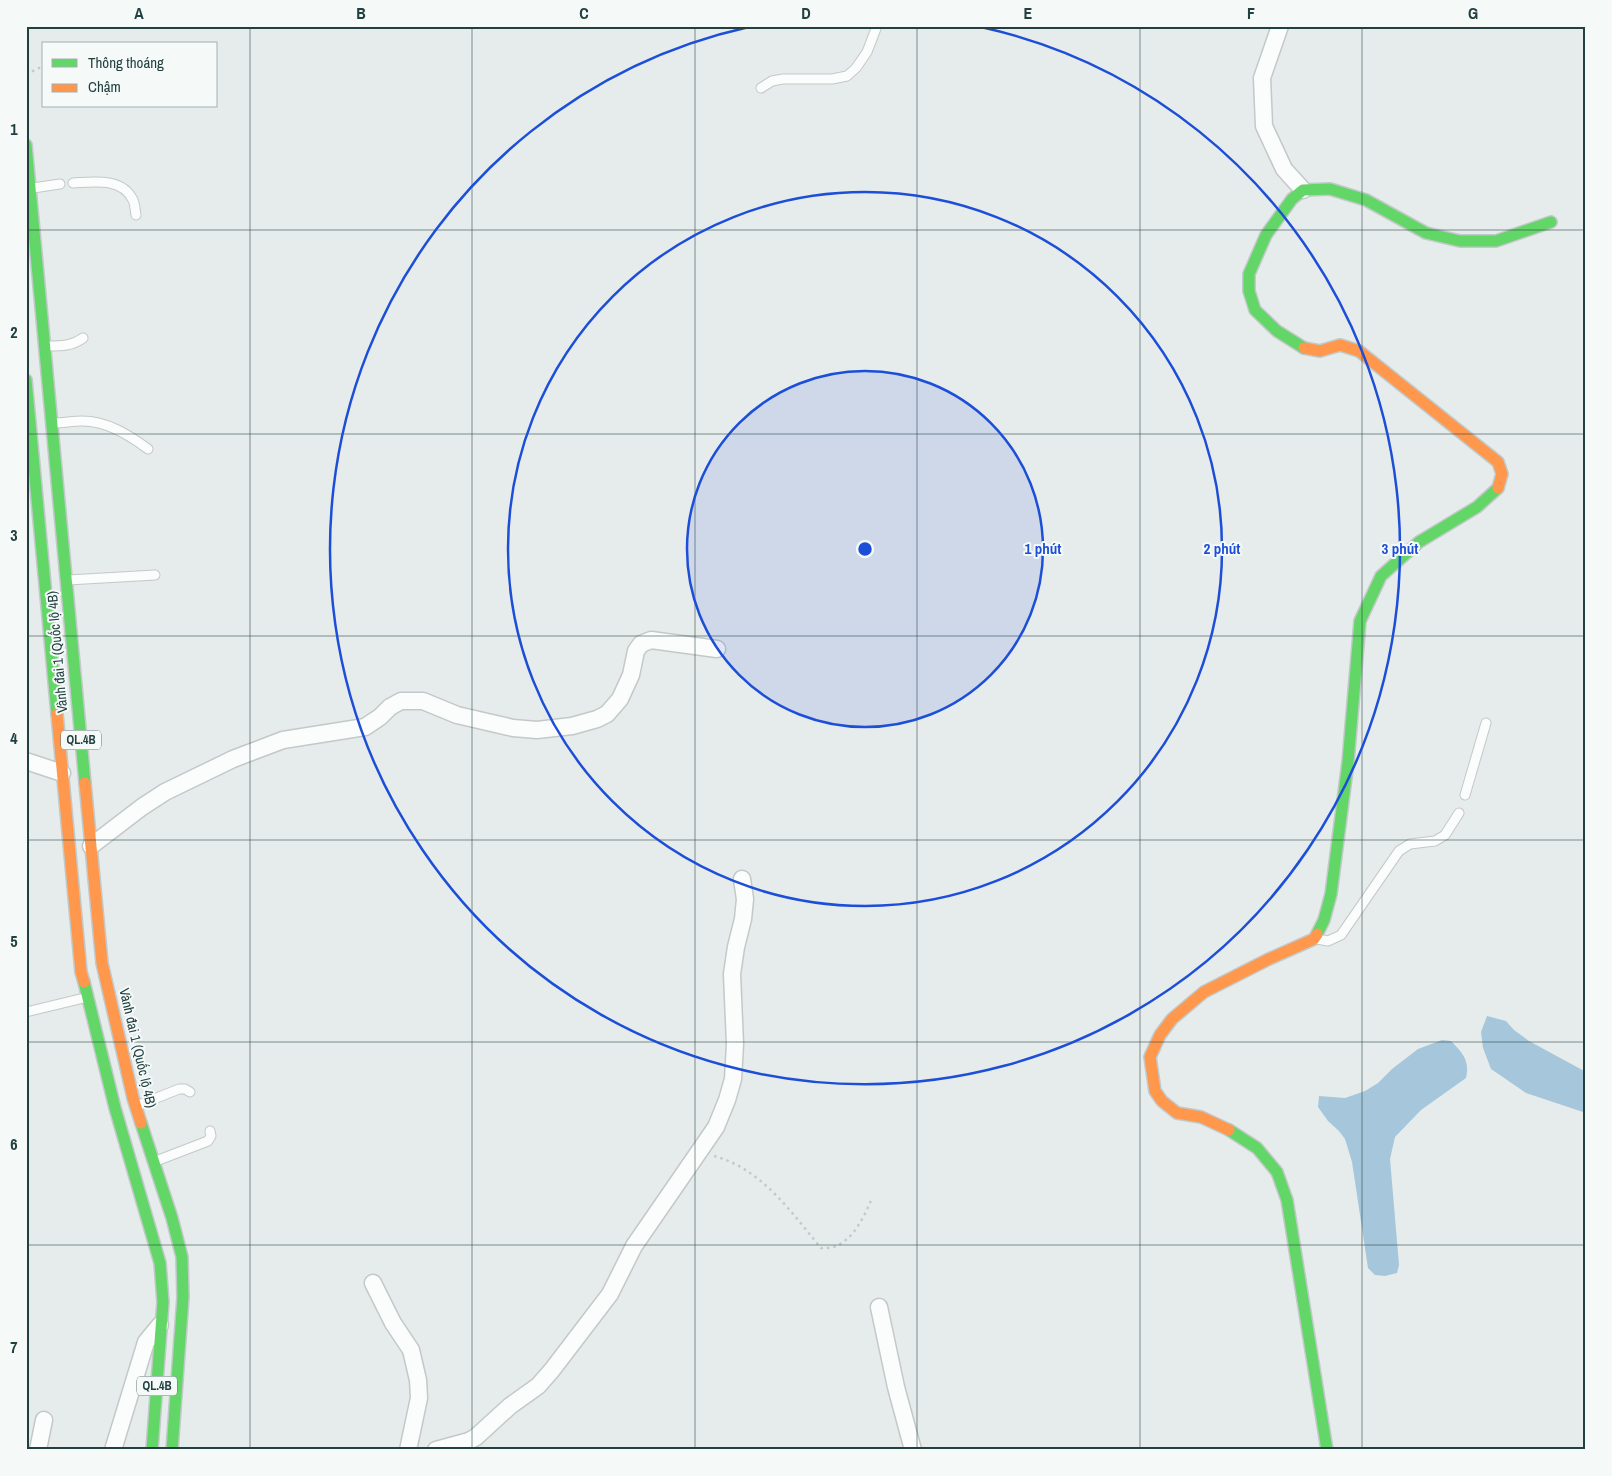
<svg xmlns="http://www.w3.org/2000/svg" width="1612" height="1476" font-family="'Archivo Narrow',sans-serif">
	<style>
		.water { fill: #a6c6db }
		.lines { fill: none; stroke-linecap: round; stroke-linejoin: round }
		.lane-casing { stroke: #c3c9c8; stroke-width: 11 }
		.street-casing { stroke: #c3c9c8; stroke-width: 19 }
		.fast-casing { stroke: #c2c9c9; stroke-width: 14 }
		.slow-casing { stroke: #c2c9c9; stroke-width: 14 }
		.path { stroke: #c1cbca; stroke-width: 2.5; stroke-dasharray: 2.5 4; stroke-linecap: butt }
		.lane { stroke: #fbfcfc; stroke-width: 9 }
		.street { stroke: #fbfcfc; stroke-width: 16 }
		.fast { stroke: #63d668; stroke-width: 11 }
		.slow { stroke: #ff974d; stroke-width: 11 }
		.grid { fill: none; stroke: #224040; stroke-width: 1; stroke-opacity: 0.55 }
		.ring { fill: none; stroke: #1d4ed8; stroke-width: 2.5 }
		.labels { text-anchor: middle; stroke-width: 4; stroke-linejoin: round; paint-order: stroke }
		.shield { fill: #f5faf9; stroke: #617878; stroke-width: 1 }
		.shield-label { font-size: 12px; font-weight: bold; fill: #224040 }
		.street-label { font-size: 14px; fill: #224040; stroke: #f5faf9 }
		.centre { fill: #1d4ed8; stroke: #f5faf9; stroke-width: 2.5 }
		.ring-label { font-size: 15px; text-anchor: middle; font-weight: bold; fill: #1d4ed8; stroke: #f5faf9; stroke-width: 4; stroke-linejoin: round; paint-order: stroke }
		.neatline { fill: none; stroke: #224040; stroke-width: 2 }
		.grid-label { font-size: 16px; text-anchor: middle; font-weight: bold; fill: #224040 }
	</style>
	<rect width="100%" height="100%" fill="#e6eceb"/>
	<path class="water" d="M 1487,1016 L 1506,1021 L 1514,1030 L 1529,1041 L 1586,1072 L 1586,1113 L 1526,1093 L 1491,1069 L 1483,1048 L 1481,1032 Z
		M 1442,1040 L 1451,1041 C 1463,1053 1470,1061 1466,1078 L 1421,1110 L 1395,1137 L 1390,1159 L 1399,1265 L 1397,1273 L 1385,1276 L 1375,1275 L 1368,1268 L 1352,1162 L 1345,1139 L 1339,1131 L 1328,1121 L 1318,1107 L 1319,1096 L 1345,1098 L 1365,1091 L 1378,1083 L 1392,1069 L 1418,1049 Z"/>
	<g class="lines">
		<defs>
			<path id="lane" d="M 761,88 L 772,81 L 783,79 L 832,79 L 847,76 L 856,68 L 867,52 L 877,26
				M 73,183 C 93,182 122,177 133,200 C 135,204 135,210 136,215
				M 33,188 L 60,184
				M 48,346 C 61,346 72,346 83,338
				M 54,423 C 63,423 73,421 82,421 C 107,421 129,435 148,449
				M 68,580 L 155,575
				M 1465,795 L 1486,723
				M 1317,939 L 1328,941 L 1341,935 L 1399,851 L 1410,844 L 1435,841 L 1445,835 L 1459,813
				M 26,1012 L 84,998
				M 139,1105 L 179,1089 L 185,1089 L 190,1092
				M 156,1161 L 208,1141 L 211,1136 L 210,1131"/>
			<path id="street" d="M 1280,26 L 1262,78 L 1264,126 L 1284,169 L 1303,190
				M 26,761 L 62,773
				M 91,846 L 142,807 L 165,792 L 233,759 L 283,740 L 365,727 L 380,717 L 390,707 L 401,701 L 423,701 L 457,715 L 513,728 L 537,730 L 572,726 L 597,719 L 607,714 L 620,699 L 631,675 L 636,651 L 641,644 L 651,640 L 717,649
				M 373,1283 L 393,1323 L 411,1350 L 418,1380 L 419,1398 L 408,1450
				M 879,1307 L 896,1387 L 913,1450
				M 38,1450 L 44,1420
				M 113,1450 L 146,1342 L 160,1325
				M 436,1450 L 469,1441 L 476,1437 L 510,1406 L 538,1386 L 552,1370 L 610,1294 L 634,1246 L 716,1127 L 727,1100 L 733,1079 L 735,1044 L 732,974 L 736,947 L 743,919 L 745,899 L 742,879"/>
			<path id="fast" d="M 26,145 L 85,783
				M 1304,348 L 1277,331 L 1255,310 L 1249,291 L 1249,274 L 1266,235 L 1292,199 L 1303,190 L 1330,189 L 1366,200 L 1426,233 L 1460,241 L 1496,241 L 1551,222
				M 26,380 L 57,714
				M 1317,934 L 1324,920 L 1331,894 L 1348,762 L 1360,621 L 1381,576 L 1419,542 L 1477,507 L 1498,488
				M 84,982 L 115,1108 L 160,1263 L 163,1302 L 152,1450
				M 141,1123 L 172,1218 L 182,1257 L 183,1297 L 172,1450
				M 1229,1130 L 1257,1148 L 1277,1172 L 1287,1200 L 1327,1450"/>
			<path id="slow" d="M 1304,348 L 1320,351 L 1340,345 L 1359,351 L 1498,462 L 1502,474 L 1498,488
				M 57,714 L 81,972 L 84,982
				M 85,783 L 102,963 L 133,1098 L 141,1123
				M 1229,1130 L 1201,1117 L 1177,1113 L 1162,1101 L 1155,1091 L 1150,1057 L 1160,1035 L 1172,1019 L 1204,992 L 1269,959 L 1314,939 L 1317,934"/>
		</defs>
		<use href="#lane" class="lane-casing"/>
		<use href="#street" class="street-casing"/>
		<use href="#fast" class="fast-casing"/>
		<use href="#slow" class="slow-casing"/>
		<path class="path" d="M 26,74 L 44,66
			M 714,1156 C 762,1169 791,1212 821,1248 C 848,1251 863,1220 872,1198"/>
		<use href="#lane" class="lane"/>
		<use href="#street" class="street"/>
		<use href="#fast" class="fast"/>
		<use href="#slow" class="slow"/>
	</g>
	<path class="grid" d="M 250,26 L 250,1450M 472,26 L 472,1450M 695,26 L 695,1450M 917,26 L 917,1450M 1140,26 L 1140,1450M 1362,26 L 1362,1450M 26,230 L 1586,230M 26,434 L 1586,434M 26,636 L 1586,636M 26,840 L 1586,840M 26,1042 L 1586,1042M 26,1245 L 1586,1245"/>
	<circle cx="865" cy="549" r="178" fill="#1d4ed8" fill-opacity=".12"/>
	<g class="ring">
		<circle cx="865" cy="549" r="178"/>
		<circle cx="865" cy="549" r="357"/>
		<path d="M981 27A535 535 0 1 1 749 27"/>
	</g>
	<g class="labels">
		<g class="shield">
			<rect x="61" y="730.5" width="40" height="19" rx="4"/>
			<rect x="137" y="1376.5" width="40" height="19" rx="4"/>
		</g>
		<g class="shield-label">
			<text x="81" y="744">QL.4B</text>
			<text x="157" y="1390">QL.4B</text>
		</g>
		<g class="street-label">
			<text transform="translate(57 652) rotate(-95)" y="5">Vành đai 1 (Quốc lộ 4B)</text>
			<text transform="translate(138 1048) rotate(77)" y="5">Vành đai 1 (Quốc lộ 4B)</text>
		</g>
	</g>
	<circle cx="865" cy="549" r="8" class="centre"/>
	<g class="ring-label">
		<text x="1043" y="554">1 phút</text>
		<text x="1222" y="554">2 phút</text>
		<text x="1400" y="554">3 phút</text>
	</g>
	<rect width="1612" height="1476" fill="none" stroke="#f5faf9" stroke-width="55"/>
	<rect x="42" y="42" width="175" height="65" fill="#f5faf9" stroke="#a1b0af"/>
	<rect x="52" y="59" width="25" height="8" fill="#63d668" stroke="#a1b0af"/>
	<text x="88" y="68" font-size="15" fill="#224040">Thông thoáng</text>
	<rect x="52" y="84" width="25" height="8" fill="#ff974d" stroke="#a1b0af"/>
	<text x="88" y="92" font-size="15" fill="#224040">Chậm</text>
	<rect x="28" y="28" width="1556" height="1420" class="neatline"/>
	<g class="grid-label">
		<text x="139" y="19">A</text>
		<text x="361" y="19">B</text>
		<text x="584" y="19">C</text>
		<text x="806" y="19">D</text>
		<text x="1028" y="19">E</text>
		<text x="1251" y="19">F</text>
		<text x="1473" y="19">G</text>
		<text x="14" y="135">1</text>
		<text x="14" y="338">2</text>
		<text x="14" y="541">3</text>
		<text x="14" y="744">4</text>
		<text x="14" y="947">5</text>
		<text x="14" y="1150">6</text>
		<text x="14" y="1353">7</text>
	</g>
</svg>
